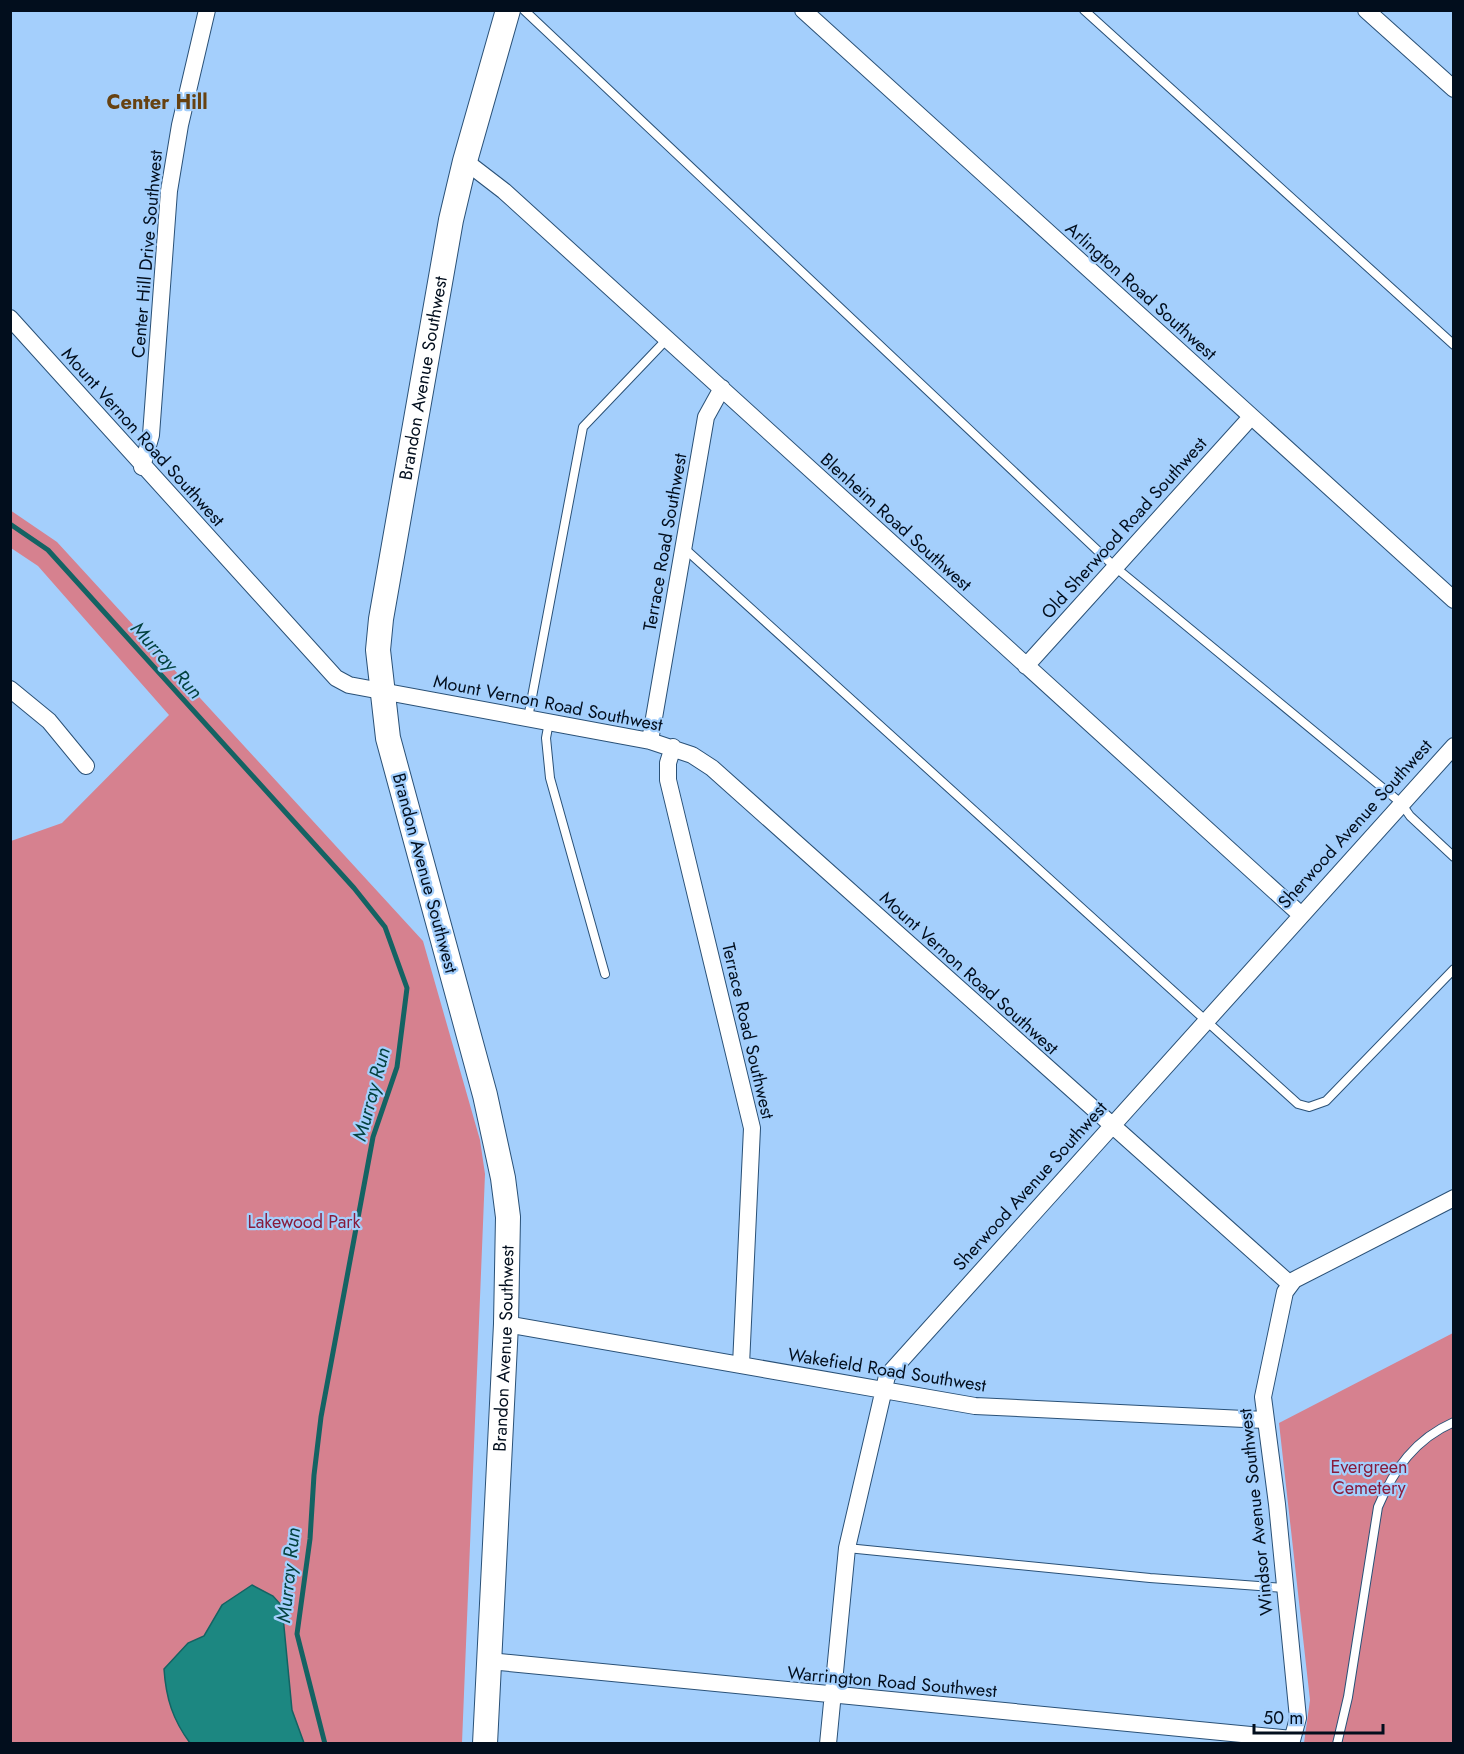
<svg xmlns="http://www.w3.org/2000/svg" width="1464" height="1754" font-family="Jost,sans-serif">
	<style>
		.green { fill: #d6818f }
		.water { fill: #1c8781; stroke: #146363; stroke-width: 1.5 }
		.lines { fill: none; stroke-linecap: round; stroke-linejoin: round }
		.stream { stroke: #146363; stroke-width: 5 }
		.lane-casing { stroke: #2a5177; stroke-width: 10 }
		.street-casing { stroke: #2a5177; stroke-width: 18 }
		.secondary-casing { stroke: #2a5177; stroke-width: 26 }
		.lane { stroke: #fff; stroke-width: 8 }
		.street { stroke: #fff; stroke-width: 16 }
		.secondary { stroke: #fff; stroke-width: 24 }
		.labels { text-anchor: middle; stroke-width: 4.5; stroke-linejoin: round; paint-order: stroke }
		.street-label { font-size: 18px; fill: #020e1d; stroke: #a4cffc }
		.park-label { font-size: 18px; fill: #881c3c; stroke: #a4cffc }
		.neighbourhood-label { font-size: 20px; font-weight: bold; fill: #674211; stroke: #a4cffc }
		.water-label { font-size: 20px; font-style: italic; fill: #04423f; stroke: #a4cffc }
	</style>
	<rect width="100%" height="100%" fill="#a4cffc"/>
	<path class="green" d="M 10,510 L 57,542 L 423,941 L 480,1140 L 485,1174 L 462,1743 L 11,1743 L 11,841 L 62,823 L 169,715 L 38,566 L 11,548 Z
		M 1453,1333 L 1453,1743 L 1304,1743 L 1310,1700 L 1279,1423 Z"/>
	<path class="water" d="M 252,1585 L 273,1596 L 282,1606 L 292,1710 L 304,1743 L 190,1743 C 173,1720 166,1699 164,1669 L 188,1643 L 204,1636 L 222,1605 Z"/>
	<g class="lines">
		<path class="stream" d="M 10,524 L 48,550 L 354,888 L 385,927 L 407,988 L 397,1067 L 373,1137 L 321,1417 L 314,1475 L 310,1539 L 297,1634 L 325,1744"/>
		<defs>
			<path id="lane" d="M 524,10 L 1115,567 L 1401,803 L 1410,816 L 1454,857
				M 1084,10 L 1454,345
				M 684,548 L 1298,1104 L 1309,1107 L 1326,1101 L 1454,969
				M 528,718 L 583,427 L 667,339
				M 549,722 L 546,738 L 550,778 L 605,974
				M 847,1548 L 1150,1578 L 1285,1588
				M 1337,1744 L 1348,1697 L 1378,1507 C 1394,1469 1415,1439 1454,1422"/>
			<path id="street" d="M 803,10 L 1454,600
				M 1366,10 L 1454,89
				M 465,161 L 504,191 L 1300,914
				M 10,318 L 336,678 L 349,685 L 650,741 L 692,755 L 712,768 L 1290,1284
				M 142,467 L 151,435 L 169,191 L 180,125 L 207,10
				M 1026,666 L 1251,417
				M 10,689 L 49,721 L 86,766
				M 650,741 L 706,417 L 722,388
				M 673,747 L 668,763 L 668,780 L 752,1128 L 741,1365
				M 506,1324 L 975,1406 L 1265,1420
				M 489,1661 L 1292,1739
				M 828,1744 L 847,1548 L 887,1376 L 1454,746
				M 1291,1744 L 1298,1718 L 1277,1504 L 1263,1397 L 1285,1292 L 1294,1280 L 1454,1198"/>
			<g id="secondary">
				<path id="s1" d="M 485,1744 L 506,1324 L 508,1217 L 503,1178 L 485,1095 L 388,738 L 378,650 L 381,619 L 451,220 L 465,161 L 508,10"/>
			</g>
		</defs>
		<use href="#lane" class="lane-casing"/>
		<use href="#street" class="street-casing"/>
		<use href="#secondary" class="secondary-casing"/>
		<use href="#lane" class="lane"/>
		<use href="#street" class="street"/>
		<use href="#secondary" class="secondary"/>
	</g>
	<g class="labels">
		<g class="street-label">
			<text transform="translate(147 254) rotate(-85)" y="6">Center Hill Drive Southwest</text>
			<text transform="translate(1141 291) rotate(42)" y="6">Arlington Road Southwest</text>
			<text dy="6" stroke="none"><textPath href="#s1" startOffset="1386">Brandon Avenue Southwest</textPath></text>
			<text transform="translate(143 437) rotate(48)" y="6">Mount Vernon Road Southwest</text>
			<text transform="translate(896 522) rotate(42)" y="6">Blenheim Road Southwest</text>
			<text transform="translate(1124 528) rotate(-48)" y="6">Old Sherwood Road Southwest</text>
			<text transform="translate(665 542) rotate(-80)" y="6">Terrace Road Southwest</text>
			<text transform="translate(548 703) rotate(11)" y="6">Mount Vernon Road Southwest</text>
			<text transform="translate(1355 824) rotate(-48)" y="6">Sherwood Avenue Southwest</text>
			<text transform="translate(425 873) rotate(75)" y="6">Brandon Avenue Southwest</text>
			<text transform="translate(969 973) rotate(42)" y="6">Mount Vernon Road Southwest</text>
			<text transform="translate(748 1031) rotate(77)" y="6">Terrace Road Southwest</text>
			<text transform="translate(1030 1186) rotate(-48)" y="6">Sherwood Avenue Southwest</text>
			<text dy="6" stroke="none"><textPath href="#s1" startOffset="396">Brandon Avenue Southwest</textPath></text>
			<text transform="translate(887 1370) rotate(9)" y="6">Wakefield Road Southwest</text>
			<text transform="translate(1256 1512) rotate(-96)" y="6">Windsor Avenue Southwest</text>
			<text transform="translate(892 1682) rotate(5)" y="6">Warrington Road Southwest</text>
		</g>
		<g class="park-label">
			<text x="304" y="1228">Lakewood Park</text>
			<text x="1369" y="1473">Evergreen<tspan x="1369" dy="21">Cemetery</tspan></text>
		</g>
		<g class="neighbourhood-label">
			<text x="157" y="109">Center Hill</text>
		</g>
		<g class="water-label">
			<text transform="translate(167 660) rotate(48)" y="7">Murray Run</text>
			<text transform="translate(371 1094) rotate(-75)" y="7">Murray Run</text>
			<text transform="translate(288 1575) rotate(-84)" y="7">Murray Run</text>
		</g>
	</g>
	<rect width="1464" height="1754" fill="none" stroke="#020e1d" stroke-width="24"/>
	<path d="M1254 1724v9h129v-9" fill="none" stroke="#020e1d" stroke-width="3"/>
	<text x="1263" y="1724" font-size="18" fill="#020e1d" stroke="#a4cffc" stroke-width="4.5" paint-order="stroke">50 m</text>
</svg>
